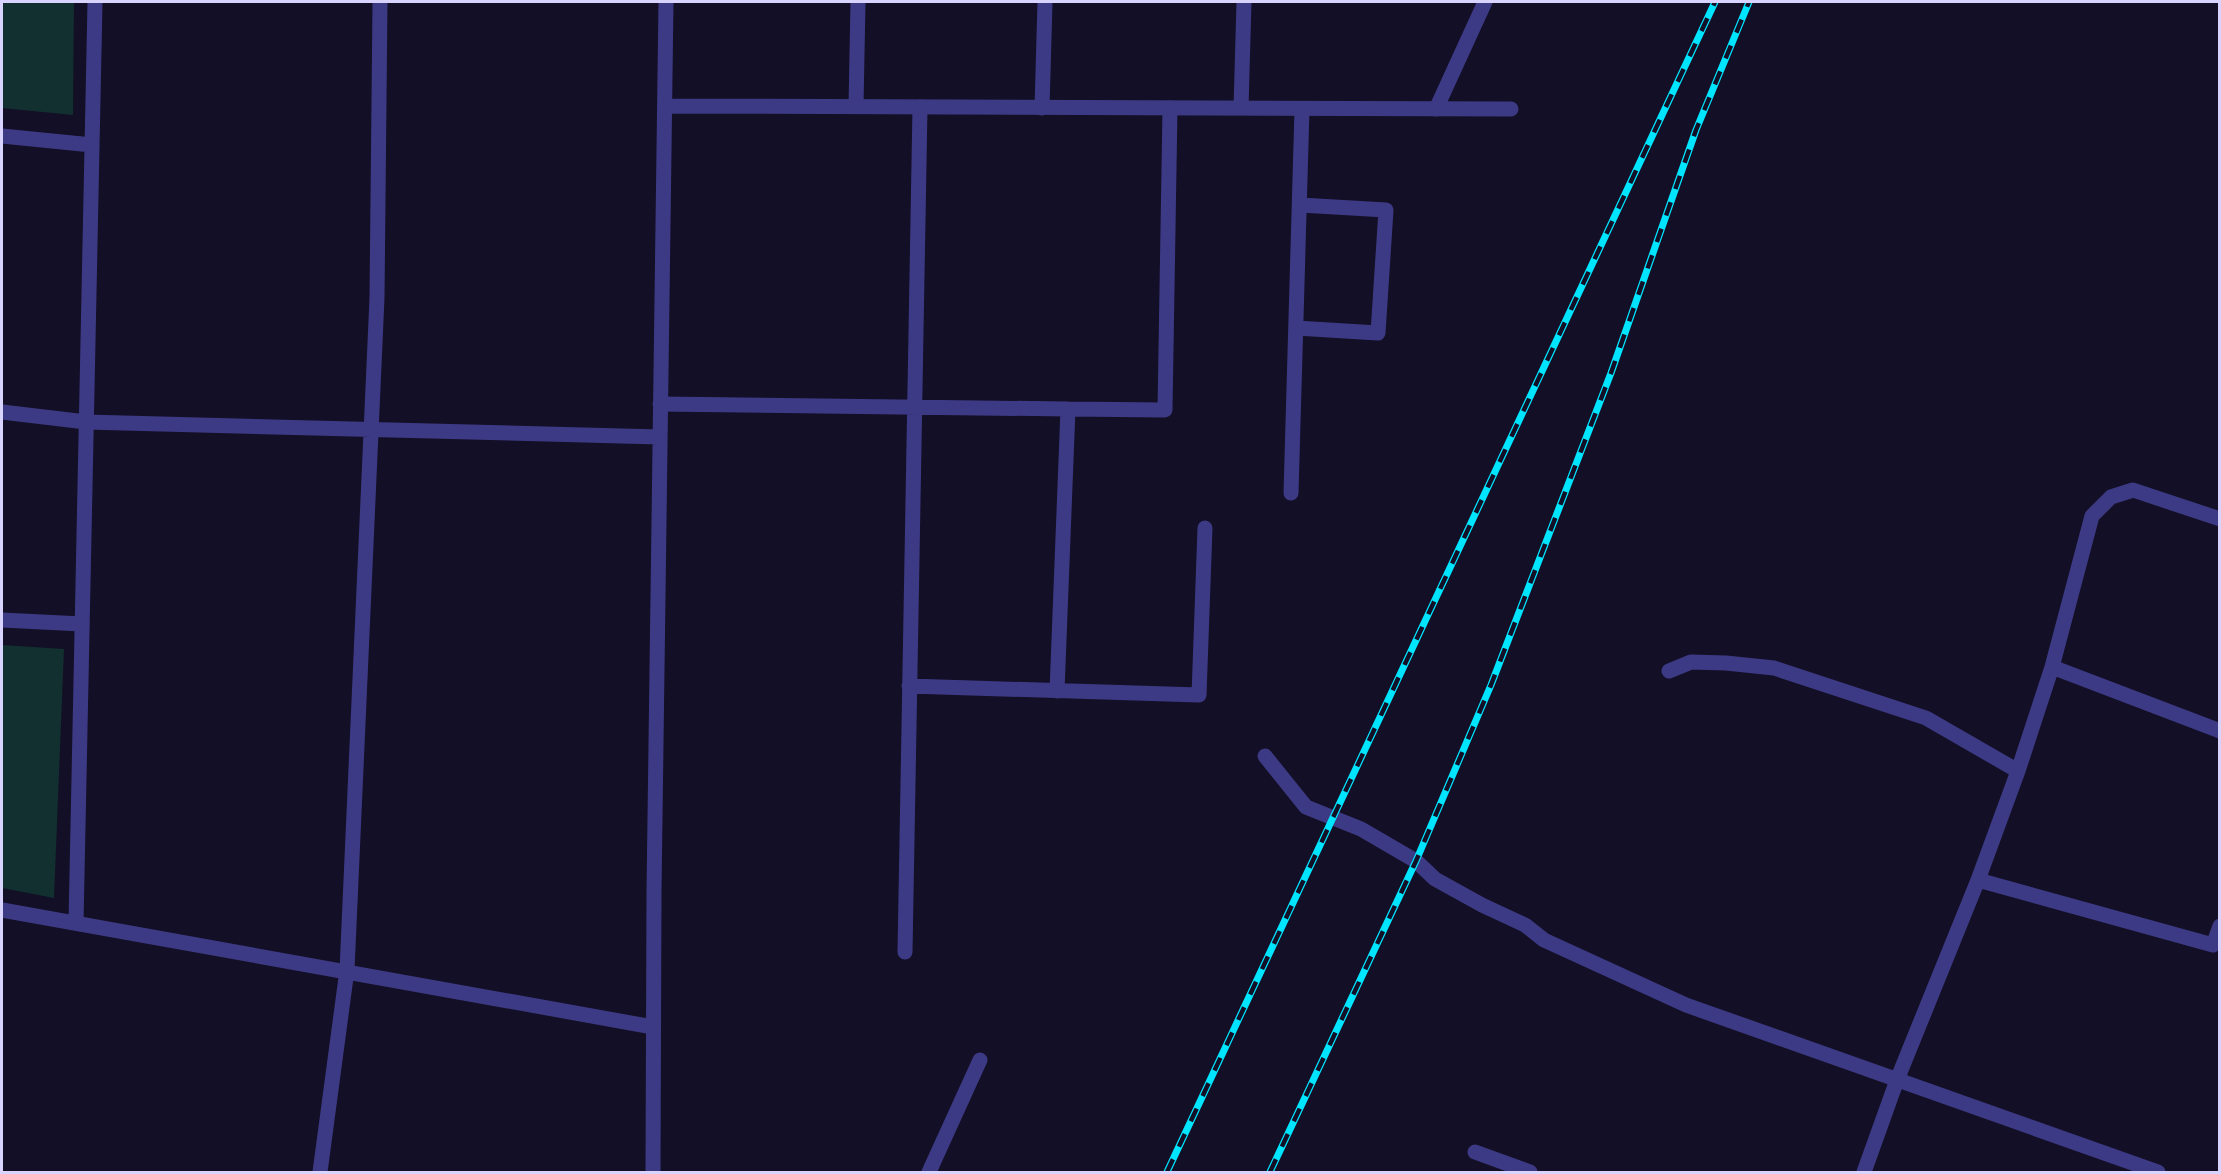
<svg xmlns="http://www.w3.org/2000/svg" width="2221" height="1174" font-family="Quicksand,sans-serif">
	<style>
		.green { fill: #12302f }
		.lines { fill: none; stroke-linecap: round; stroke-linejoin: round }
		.service { stroke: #3d3a85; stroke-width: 15 }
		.minor { stroke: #3d3a85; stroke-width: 15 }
		.rail-casing { stroke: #00e5ff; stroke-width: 7 }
		.rail { stroke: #130f26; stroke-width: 4.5; stroke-dasharray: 14; stroke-linecap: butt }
	</style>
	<rect width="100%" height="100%" fill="#130f26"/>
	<path class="green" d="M 2,2 L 74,2 L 73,115 L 2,108 Z
		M 2,645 L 64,649 L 54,898 L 2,888 Z"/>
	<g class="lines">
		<path class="service" d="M 856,106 L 858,2
			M 1042,108 L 1045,2
			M 1436,109 L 1485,2
			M 1296,328 L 1378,333 L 1386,210 L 1300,205
			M 660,404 L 1068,409
			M 1291,493 L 1302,109
			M 2,620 L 82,624
			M 909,686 L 1199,695 L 1205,528
			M 1057,691 L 1068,409 L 1165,410 L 1170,108
			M 905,952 L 920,107
			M 929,1172 L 980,1060"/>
		<path class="minor" d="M 665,106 L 1511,109
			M 1241,108 L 1244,2
			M 2,136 L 92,145
			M 2,412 L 86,422 L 660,437
			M 2052,667 L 2220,731
			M 1669,671 L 1691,662 L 1726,663 L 1774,668 L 1926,718 L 2018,771
			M 1265,756 L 1306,807 L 1361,829 L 1416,861 L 1435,879 L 1482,905 L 1525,925 L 1544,940 L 1686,1005 L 2158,1172
			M 1978,880 L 2213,945 L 2220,926
			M 2,910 L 653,1027
			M 76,923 L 95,2
			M 1475,1152 L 1530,1172
			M 320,1172 L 347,970 L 377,298 L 380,2
			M 653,1172 L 654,892 L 666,2
			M 1864,1172 L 1897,1080 L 1978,880 L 2018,771 L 2052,667 L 2092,516 L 2111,497 L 2133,490 L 2220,519"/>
		<defs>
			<path id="rail" d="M 1167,1172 L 1715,2
				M 1270,1172 L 1416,861 L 1491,685 L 1611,373 L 1696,130 L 1749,2"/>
		</defs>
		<use href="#rail" class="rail-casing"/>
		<use href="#rail" class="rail"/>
	</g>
	<rect width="2221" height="1174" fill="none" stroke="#d9d4ff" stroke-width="6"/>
</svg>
